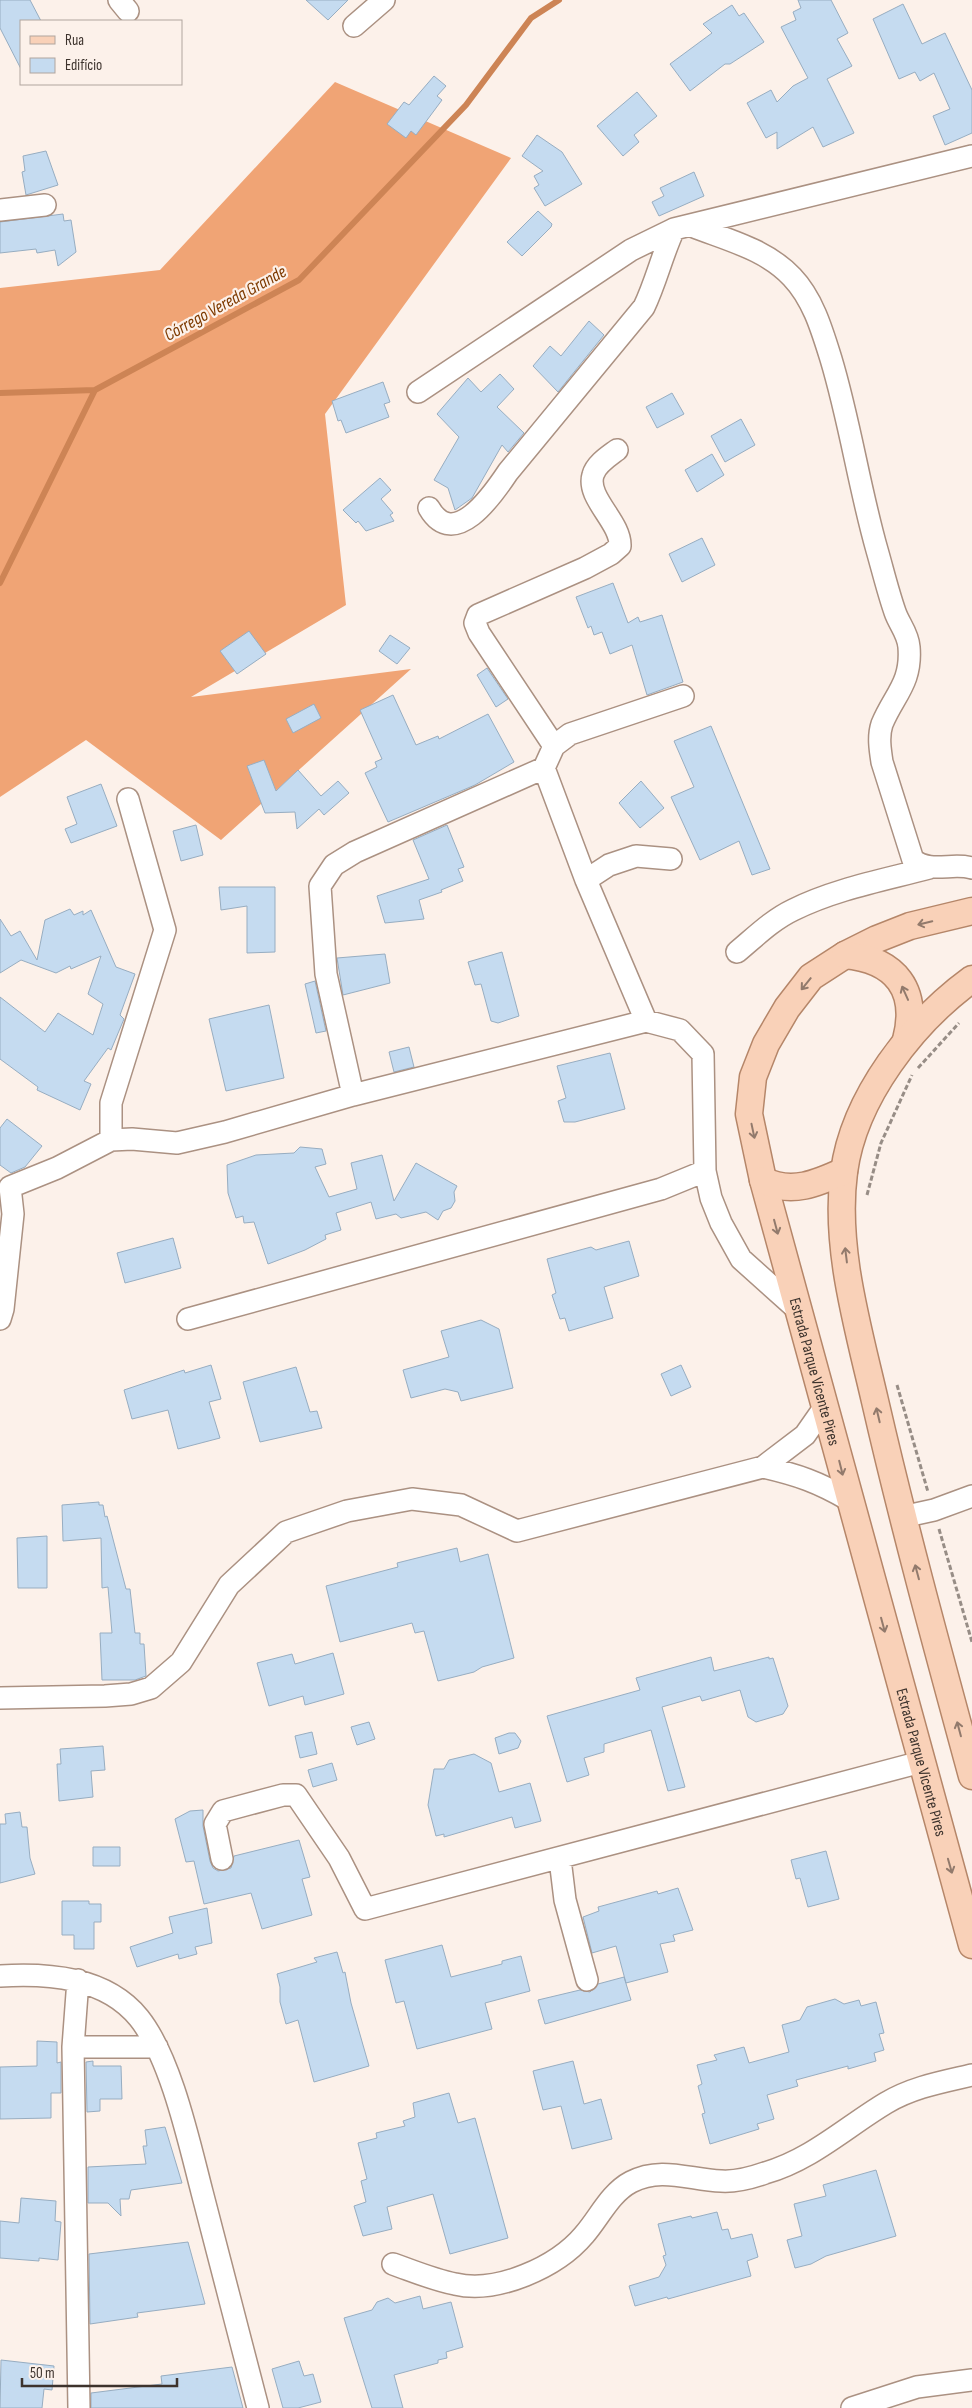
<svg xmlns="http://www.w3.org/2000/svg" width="972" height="2408" font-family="'Sofia Sans Condensed',sans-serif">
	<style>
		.forest { fill: #f0a475 }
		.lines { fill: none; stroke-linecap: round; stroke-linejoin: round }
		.stream { stroke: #cd8455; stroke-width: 6 }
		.building { fill: #c5dbf0; stroke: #97adc1 }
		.minor-casing { stroke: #ab9182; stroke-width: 24 }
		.major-casing { stroke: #b58669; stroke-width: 29 }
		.path { stroke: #978d86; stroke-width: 3; stroke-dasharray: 5 2.5; stroke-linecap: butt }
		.minor { stroke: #fff; stroke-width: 21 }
		.major { stroke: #f9d1b8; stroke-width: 26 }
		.oneway { stroke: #927a6c }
		.labels { text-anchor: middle; stroke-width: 4.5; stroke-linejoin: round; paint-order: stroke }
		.street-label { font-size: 16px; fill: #3d332d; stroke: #fcf1ea }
		.water-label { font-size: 18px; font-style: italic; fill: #7e3a00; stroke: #fcf1ea }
	</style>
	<rect width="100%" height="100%" fill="#fcf1ea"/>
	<path class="forest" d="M 335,82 L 511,158 L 325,414 L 346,605 L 191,697 L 411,669 L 221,840 L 86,740 L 0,797 L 0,288 L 160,270 Z"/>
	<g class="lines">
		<path class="stream" d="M 0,393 L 95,390
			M 0,583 L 95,390 L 299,280 L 466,105 L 531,18 L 559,0"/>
	</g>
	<path class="building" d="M 0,0 L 30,0 L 41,21 L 21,21 L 21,69 L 0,28 Z
		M 306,0 L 348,0 L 328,20 Z
		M 798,0 L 831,0 L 848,33 L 837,39 L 852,66 L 827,79 L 854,133 L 823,147 L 813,127 L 777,149 L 777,132 L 766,138 L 747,103 L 771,90 L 777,102 L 793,86 L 808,78 L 781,27 L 796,20 L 793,12 L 801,8 Z
		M 903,4 L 922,44 L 945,33 L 972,90 L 972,133 L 945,145 L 933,116 L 950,109 L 934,73 L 920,81 L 915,72 L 899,79 L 873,19 Z
		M 732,5 L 739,16 L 744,13 L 764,42 L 730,64 L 725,64 L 690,91 L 670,64 L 712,33 L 703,24 Z
		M 434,76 L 446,86 L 437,96 L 442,100 L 416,135 L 411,131 L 406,138 L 387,124 L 404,102 L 409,105 Z
		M 637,92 L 657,116 L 634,135 L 639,142 L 623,156 L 597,126 Z
		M 537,135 L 562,152 L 582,184 L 545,206 L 534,188 L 539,185 L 534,176 L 543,171 L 522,156 Z
		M 46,151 L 58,185 L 26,195 L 22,172 L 25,171 L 23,156 Z
		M 694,172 L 704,196 L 659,216 L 652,202 L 664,196 L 660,188 Z
		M 538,211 L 552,224 L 551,227 L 522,256 L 507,242 Z
		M 63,214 L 64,221 L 71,220 L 76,252 L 58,266 L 55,250 L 37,253 L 36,249 L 0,253 L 0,222 Z
		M 589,321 L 604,335 L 558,392 L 533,366 L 550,346 L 561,356 Z
		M 500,374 L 514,389 L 497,407 L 524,433 L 508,452 L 502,445 L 472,498 L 455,510 L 448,488 L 434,480 L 459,437 L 437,414 L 468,378 L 481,392 Z
		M 383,382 L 390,402 L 384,404 L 389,417 L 346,433 L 341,420 L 338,421 L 332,401 Z
		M 672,393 L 684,414 L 657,428 L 646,407 Z
		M 741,419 L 755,445 L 725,462 L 711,436 Z
		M 712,454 L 724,475 L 697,492 L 685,470 Z
		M 380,478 L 391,490 L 381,499 L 393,513 L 390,515 L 394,521 L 366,531 L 358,521 L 356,523 L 343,510 Z
		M 702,538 L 715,565 L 682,582 L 669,554 Z
		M 613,583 L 628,623 L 638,617 L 640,622 L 662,615 L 683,682 L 647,695 L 632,645 L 610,654 L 602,632 L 594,635 L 591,626 L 588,628 L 576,597 Z
		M 249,631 L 266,654 L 237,674 L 220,651 Z
		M 390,635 L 410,648 L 397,664 L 379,651 Z
		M 487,668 L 508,699 L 496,707 L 477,675 Z
		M 393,695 L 416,745 L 438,736 L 439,739 L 488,714 L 514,762 L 475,785 L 388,822 L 365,773 L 377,767 L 375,762 L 382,759 L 360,710 Z
		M 314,704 L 321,718 L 293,733 L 286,719 Z
		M 711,726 L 770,869 L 752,875 L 739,841 L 700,860 L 671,797 L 694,787 L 674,741 Z
		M 264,760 L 276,791 L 298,770 L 321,796 L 338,781 L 349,793 L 324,815 L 319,809 L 297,829 L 295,812 L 265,813 L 247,766 Z
		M 641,781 L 664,808 L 640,828 L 619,803 Z
		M 101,784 L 117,826 L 71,843 L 65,829 L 77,824 L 67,797 Z
		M 196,825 L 203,855 L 181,861 L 173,831 Z
		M 447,825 L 464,867 L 458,869 L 463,881 L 441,890 L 442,892 L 419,900 L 424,919 L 385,923 L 377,896 L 429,879 L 413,840 Z
		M 219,887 L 275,887 L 275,952 L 247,953 L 247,906 L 221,910 Z
		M 70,909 L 74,915 L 83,911 L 83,915 L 91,910 L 116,967 L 135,974 L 120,1015 L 124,1019 L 111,1050 L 108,1048 L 84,1081 L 91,1084 L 80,1110 L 37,1090 L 38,1087 L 0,1059 L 0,997 L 45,1032 L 58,1013 L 93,1035 L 103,1004 L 88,994 L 101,956 L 71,969 L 70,966 L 56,973 L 21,960 L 0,973 L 0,919 L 11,936 L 20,931 L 37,960 L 45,920 Z
		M 502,952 L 519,1016 L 498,1023 L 491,1021 L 481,984 L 475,985 L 468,962 Z
		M 385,954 L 390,983 L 343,995 L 337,958 Z
		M 315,981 L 326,1031 L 316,1033 L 305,984 Z
		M 269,1005 L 284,1078 L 226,1091 L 209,1019 Z
		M 409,1047 L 414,1067 L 394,1072 L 389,1052 Z
		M 610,1053 L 625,1109 L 575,1122 L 564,1122 L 558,1101 L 566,1098 L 557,1066 Z
		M 7,1119 L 42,1146 L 25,1167 L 11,1173 L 0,1165 L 0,1128 Z
		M 300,1147 L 322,1149 L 326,1164 L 315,1167 L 329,1197 L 357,1189 L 351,1163 L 382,1155 L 394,1201 L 416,1163 L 457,1186 L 454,1192 L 455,1201 L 451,1208 L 443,1211 L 438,1220 L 426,1212 L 401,1218 L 396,1214 L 376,1219 L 371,1202 L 336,1213 L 341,1230 L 325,1235 L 326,1239 L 305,1250 L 268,1264 L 254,1222 L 244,1223 L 243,1216 L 236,1218 L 228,1193 L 227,1165 L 256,1155 L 294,1153 Z
		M 173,1238 L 181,1268 L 125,1283 L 117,1253 Z
		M 629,1241 L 639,1276 L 604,1287 L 613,1318 L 569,1331 L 565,1318 L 560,1319 L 552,1295 L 556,1293 L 547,1259 L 591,1247 L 596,1250 Z
		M 481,1320 L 499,1329 L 513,1388 L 461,1401 L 458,1392 L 445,1389 L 411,1398 L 403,1370 L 449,1357 L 441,1331 Z
		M 211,1365 L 221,1399 L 209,1402 L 220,1438 L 178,1449 L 168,1410 L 132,1419 L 124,1390 L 184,1370 L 185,1373 Z
		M 681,1365 L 691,1387 L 671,1396 L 661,1374 Z
		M 296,1367 L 310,1412 L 317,1411 L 322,1428 L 260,1442 L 243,1382 Z
		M 99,1502 L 99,1505 L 103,1505 L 105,1517 L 107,1516 L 126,1589 L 130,1589 L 135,1633 L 140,1633 L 140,1644 L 144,1644 L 146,1676 L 135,1680 L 102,1680 L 100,1633 L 112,1633 L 108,1587 L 102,1588 L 101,1538 L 63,1541 L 62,1505 Z
		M 47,1536 L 47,1588 L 18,1588 L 17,1538 Z
		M 457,1548 L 460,1562 L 488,1554 L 514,1658 L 482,1667 L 474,1672 L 438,1681 L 424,1631 L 415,1633 L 412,1623 L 340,1642 L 326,1586 L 398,1567 L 397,1563 Z
		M 333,1653 L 344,1694 L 305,1705 L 303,1696 L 269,1706 L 257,1663 L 292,1654 L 295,1664 Z
		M 711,1657 L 714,1671 L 769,1657 L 769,1659 L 773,1658 L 788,1706 L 783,1714 L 756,1722 L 748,1717 L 740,1690 L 702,1701 L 700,1696 L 662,1707 L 685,1787 L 668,1791 L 651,1730 L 604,1744 L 604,1752 L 584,1758 L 589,1775 L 567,1782 L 547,1716 L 640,1690 L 636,1678 Z
		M 369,1722 L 375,1739 L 357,1745 L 351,1727 Z
		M 312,1732 L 317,1754 L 300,1758 L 295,1736 Z
		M 509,1733 L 515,1733 L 521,1741 L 518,1748 L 499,1754 L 495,1738 Z
		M 103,1746 L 105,1770 L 91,1771 L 93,1797 L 59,1801 L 57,1764 L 61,1764 L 60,1749 Z
		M 474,1754 L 491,1763 L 499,1792 L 530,1783 L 541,1821 L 515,1828 L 512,1817 L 444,1837 L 444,1834 L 436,1836 L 428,1805 L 434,1769 L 444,1769 L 449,1760 Z
		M 332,1763 L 337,1780 L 313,1787 L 308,1770 Z
		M 203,1810 L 203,1826 L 210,1861 L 213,1868 L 218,1871 L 231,1868 L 234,1856 L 299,1840 L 310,1877 L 302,1879 L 312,1915 L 262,1929 L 251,1893 L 204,1904 L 194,1861 L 186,1862 L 175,1819 L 190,1811 Z
		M 20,1812 L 22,1827 L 27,1827 L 30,1858 L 35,1874 L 0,1883 L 0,1824 L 6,1824 L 5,1814 Z
		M 93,1847 L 120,1847 L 120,1866 L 93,1866 Z
		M 826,1851 L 839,1899 L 808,1907 L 800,1878 L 796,1879 L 791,1860 Z
		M 678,1888 L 693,1930 L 673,1935 L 675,1941 L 660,1944 L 668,1972 L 626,1983 L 616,1946 L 592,1953 L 583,1917 L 599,1911 L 598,1907 L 657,1891 L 658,1894 Z
		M 62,1901 L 89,1901 L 89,1904 L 101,1904 L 101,1922 L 94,1922 L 94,1949 L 74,1949 L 74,1935 L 62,1935 Z
		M 207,1908 L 212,1943 L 195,1947 L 197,1954 L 179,1959 L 178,1954 L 137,1967 L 130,1947 L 173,1933 L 169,1917 Z
		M 442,1945 L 451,1977 L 502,1964 L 502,1961 L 521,1956 L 530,1991 L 485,2003 L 492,2029 L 417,2049 L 404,2001 L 396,2003 L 385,1960 Z
		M 337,1952 L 343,1973 L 345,1972 L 351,2003 L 369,2066 L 314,2082 L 298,2020 L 286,2024 L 280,2002 L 280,1987 L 277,1974 L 317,1962 L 314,1958 Z
		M 624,1977 L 631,2000 L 545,2024 L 538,2000 L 580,1990 L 590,1992 L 598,1984 Z
		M 835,1999 L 844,2004 L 859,2000 L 861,2006 L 876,2002 L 884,2033 L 879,2034 L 884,2050 L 874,2053 L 876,2061 L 848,2069 L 848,2066 L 796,2080 L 798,2086 L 767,2095 L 774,2119 L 757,2124 L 759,2129 L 710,2144 L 702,2114 L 705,2113 L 698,2086 L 702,2084 L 697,2065 L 717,2060 L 714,2055 L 744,2047 L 749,2063 L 789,2052 L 782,2025 L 800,2020 L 807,2007 Z
		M 37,2041 L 57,2042 L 57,2063 L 61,2062 L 61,2093 L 51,2093 L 51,2118 L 0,2119 L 0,2067 L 37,2066 Z
		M 93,2061 L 93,2066 L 121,2066 L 122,2099 L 100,2099 L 100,2111 L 87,2112 L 86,2062 Z
		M 573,2061 L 584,2104 L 601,2099 L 612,2139 L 572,2149 L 561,2106 L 543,2110 L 533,2071 Z
		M 449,2093 L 458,2123 L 475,2118 L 508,2238 L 450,2254 L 433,2194 L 387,2207 L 392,2229 L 363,2236 L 354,2206 L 366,2202 L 361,2181 L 367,2179 L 358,2143 L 377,2138 L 376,2133 L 405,2126 L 403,2121 L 415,2117 L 413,2103 Z
		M 165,2127 L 182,2183 L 131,2190 L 129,2199 L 120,2199 L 121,2216 L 108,2203 L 88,2203 L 88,2167 L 146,2164 L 143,2146 L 147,2146 L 145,2130 Z
		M 876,2170 L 896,2236 L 826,2256 L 811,2264 L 795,2268 L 787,2240 L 802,2236 L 794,2204 L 826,2196 L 823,2185 Z
		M 21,2198 L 56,2201 L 55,2221 L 61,2222 L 58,2260 L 39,2258 L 39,2261 L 0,2258 L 0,2221 L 19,2223 Z
		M 717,2212 L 722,2230 L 728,2229 L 731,2239 L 752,2234 L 758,2257 L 747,2261 L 751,2276 L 668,2299 L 667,2297 L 635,2306 L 629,2286 L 659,2277 L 666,2265 L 663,2256 L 666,2255 L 658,2224 L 691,2216 L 692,2218 Z
		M 188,2242 L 205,2304 L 137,2313 L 138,2317 L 90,2324 L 89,2254 Z
		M 420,2296 L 423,2309 L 451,2302 L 463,2347 L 446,2352 L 447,2358 L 438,2360 L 438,2363 L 394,2375 L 403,2408 L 372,2408 L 344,2318 L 372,2310 L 377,2302 L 388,2298 L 395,2303 Z
		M 1,2360 L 54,2366 L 52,2390 L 44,2389 L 42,2408 L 0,2408 Z
		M 299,2361 L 304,2376 L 313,2374 L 321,2402 L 298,2408 L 283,2408 L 272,2369 Z
		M 232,2367 L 243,2408 L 91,2408 L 91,2393 L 162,2384 L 161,2376 Z"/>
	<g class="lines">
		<defs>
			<path id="minor" d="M 119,0 L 128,11
				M 354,26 L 384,0
				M 0,210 L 45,205
				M 692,226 C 727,240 766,249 792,277 C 813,299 822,330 831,359 C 850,422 859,487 877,550 C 883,571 888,592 895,612 C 899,624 908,633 909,647 C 912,683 894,695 882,724 C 878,736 880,749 882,762 L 913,860 C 932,874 952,862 972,868
				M 418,392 L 631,250 L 674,229
				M 429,508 C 454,551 492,496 508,472 L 644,307 C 656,282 662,255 674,229 L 972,156
				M 554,746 L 479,633 L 475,623 L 478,615 L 585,568 L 611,554 L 620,546 C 621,522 586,498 593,475 C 596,464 609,456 617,450
				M 544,768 L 586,880 L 646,1021
				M 586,880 L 609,865 L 636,856 L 671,859
				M 737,952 C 755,937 772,920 793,910 C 835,889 884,880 929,868
				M 353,1095 L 326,974 L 320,886 L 334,865 L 355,852 L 544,768 L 554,746 L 570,734 L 683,696
				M 111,1140 L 111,1103 L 165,930 L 128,799
				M 0,1319 L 3,1309 L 13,1214 L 10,1187 L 57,1168 L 111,1140 L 132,1139 L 177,1143 L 225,1132 L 353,1095 L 646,1021 L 680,1030 L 703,1054 L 705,1171 L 711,1198 L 721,1223 L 741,1259 L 799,1311
				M 188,1319 L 661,1189 L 705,1171
				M 763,1467 C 798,1475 818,1482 849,1500
				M 902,1517 L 934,1510 L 972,1496
				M 0,1698 L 105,1696 L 131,1694 L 151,1688 L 181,1662 L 229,1585 L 286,1532 L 347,1511 L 412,1499 L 461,1505 L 517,1531 L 763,1467 L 805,1435 L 826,1405
				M 222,1859 L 215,1824 L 223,1811 L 283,1795 L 296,1795 L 339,1858 L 365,1909 L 921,1762
				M 560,1859 L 565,1900 L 587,1980
				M 0,1976 C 48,1973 106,1977 139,2018 C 171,2058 189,2142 202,2192 C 221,2264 239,2336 258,2408
				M 78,1980 L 73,2047 L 79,2408
				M 73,2047 L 157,2047
				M 393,2264 C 413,2271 434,2280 455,2284 C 497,2294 557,2267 584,2235 C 599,2218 610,2193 631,2182 C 661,2166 690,2180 721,2181 C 736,2182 751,2178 765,2173 C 811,2160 846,2127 886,2103 C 913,2087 942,2082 972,2075
				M 852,2408 L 917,2387 L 972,2380"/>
			<g id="major">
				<path id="s1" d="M 972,911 L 910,926 L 877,939 L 845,955 L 811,977 L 787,1008 L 766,1044 L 753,1077 L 749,1114 L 763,1180 L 972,1945"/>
				<path d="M 845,955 C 896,960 919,990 906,1040"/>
				<path d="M 972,979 C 913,1022 854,1097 844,1172 C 834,1247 858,1327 875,1401 C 904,1527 938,1651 972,1776"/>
				<path d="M 763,1180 C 791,1195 818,1183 844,1171"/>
			</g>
		</defs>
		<use href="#minor" class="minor-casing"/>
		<use href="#major" class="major-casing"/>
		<path class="path" d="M 918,1068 L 959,1023
			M 867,1195 L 881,1143 L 912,1075
			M 897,1385 L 928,1492
			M 939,1529 L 972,1642"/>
		<use href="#minor" class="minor"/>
		<use href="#major" class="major"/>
	</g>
	<defs><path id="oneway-shaft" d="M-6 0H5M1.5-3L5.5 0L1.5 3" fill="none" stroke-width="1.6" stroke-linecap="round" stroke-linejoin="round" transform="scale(1.25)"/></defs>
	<g class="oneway">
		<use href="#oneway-shaft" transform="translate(925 923) rotate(166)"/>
		<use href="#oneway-shaft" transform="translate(806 984) rotate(129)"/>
		<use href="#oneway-shaft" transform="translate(905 993) rotate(-114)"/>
		<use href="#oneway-shaft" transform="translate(753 1131) rotate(78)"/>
		<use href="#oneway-shaft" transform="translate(776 1227) rotate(75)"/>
		<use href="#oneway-shaft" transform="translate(846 1255) rotate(-97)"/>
		<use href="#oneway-shaft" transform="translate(878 1415) rotate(-103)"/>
		<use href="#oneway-shaft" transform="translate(841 1468) rotate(76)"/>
		<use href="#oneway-shaft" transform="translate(917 1572) rotate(-105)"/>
		<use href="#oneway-shaft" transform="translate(883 1625) rotate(75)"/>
		<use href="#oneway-shaft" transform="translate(959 1729) rotate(-105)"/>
		<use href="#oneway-shaft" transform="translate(950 1866) rotate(74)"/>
	</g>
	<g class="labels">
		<g class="street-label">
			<text dy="6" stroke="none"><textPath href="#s1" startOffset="595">Estrada Parque Vicente Pires</textPath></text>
			<text dy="6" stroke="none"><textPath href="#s1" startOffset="1000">Estrada Parque Vicente Pires</textPath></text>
		</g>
		<g class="water-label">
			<text transform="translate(225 303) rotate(-29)" y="6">Córrego Vereda Grande</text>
		</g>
	</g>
	<rect x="20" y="20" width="162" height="65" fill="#fcf1ea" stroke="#b0a59e"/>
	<rect x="30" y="36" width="25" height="8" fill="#f9d1b8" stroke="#b0a59e"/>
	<text x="65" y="45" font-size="15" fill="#3d332d">Rua</text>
	<rect x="30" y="58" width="25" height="15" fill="#c5dbf0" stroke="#b0a59e"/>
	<text x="65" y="70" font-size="15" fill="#3d332d">Edifício</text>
	<path d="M22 2378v8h155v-8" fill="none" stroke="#3d332d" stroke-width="2.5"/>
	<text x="30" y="2378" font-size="15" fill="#3d332d" stroke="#fcf1ea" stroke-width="4" paint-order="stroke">50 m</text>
</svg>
